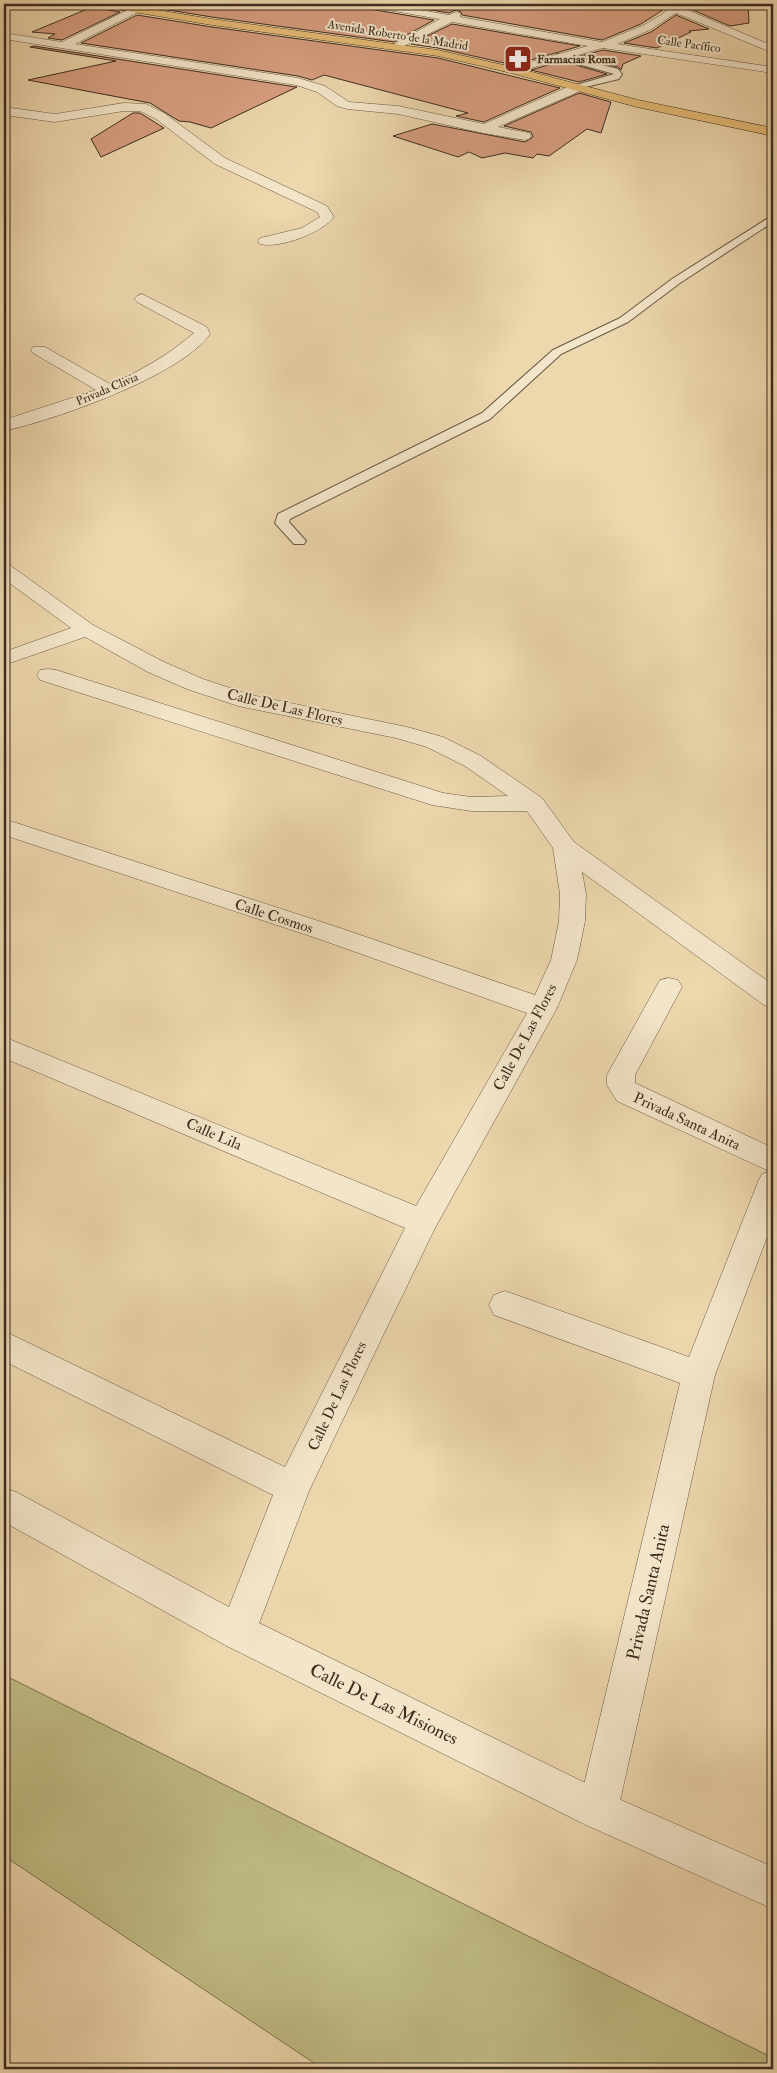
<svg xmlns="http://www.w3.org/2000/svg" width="777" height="2073" font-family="'IM FELL Double Pica',serif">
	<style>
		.green { fill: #c0bc84; stroke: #7e7452 }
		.building { fill: #d79e80; stroke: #3c2d1f }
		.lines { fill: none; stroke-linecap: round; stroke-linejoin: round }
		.service-casing { stroke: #685842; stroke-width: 2 }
		.minor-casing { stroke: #685842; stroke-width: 1 }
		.tertiary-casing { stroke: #685842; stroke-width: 1 }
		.primary-casing { stroke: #3c2d1f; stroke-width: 1 }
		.service { fill: #f3e5ca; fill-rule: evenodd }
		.minor { fill: #f3e5ca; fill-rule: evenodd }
		.tertiary { fill: #f3e5ca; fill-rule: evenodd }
		.primary { fill: #e6bc76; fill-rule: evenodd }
		.labels { text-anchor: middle; stroke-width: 4; stroke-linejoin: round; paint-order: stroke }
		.far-street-label { font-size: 12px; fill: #3c2d1f; stroke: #f3e5ca }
		.far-poi-label { font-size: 12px; font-weight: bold; fill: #3c2d1f; stroke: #f3e5ca; text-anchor: start }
		.street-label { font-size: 15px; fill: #3c2d1f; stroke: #f3e5ca }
		.near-street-label { font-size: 18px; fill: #3c2d1f; stroke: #f3e5ca }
	</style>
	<rect width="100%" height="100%" fill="#edd7ad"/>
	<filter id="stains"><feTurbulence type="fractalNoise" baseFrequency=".004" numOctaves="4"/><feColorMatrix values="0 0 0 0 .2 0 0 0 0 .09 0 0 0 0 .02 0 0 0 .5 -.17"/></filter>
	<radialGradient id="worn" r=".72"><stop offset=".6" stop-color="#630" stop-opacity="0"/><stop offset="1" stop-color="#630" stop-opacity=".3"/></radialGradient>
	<path class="green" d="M 4,1675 L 773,2058 L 773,2069 L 323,2069 L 4,1856 Z"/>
	<path class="building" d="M 131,4 L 363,4 L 370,9 L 434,20 L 394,42 L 212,17 Z
		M 395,4 L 672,4 L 641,24 L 602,40 L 462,15 L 461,12 L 456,10 L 449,13 Z
		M 688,4 L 748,4 L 749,23 L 730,26 L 686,7 Z
		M 97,5 L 103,9 L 120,12 L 62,40 L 48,38 L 55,34 L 32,32 Z
		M 137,15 L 212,27 L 438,58 L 560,88 L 484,122 L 456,116 L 468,113 L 324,75 L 312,80 L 298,76 L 81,43 Z
		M 676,15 L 709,29 L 689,31 L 691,32 L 657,48 L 624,43 L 651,32 Z
		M 452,24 L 580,46 L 513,65 L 438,48 L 411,44 Z
		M 34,46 L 296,87 L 297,87 L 211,128 L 190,122 L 179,121 L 150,103 L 28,80 L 116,61 L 30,47 Z
		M 603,50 L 641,56 L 623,64 L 621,70 L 618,67 L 577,57 Z
		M 562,61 L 607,74 L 579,82 L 531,70 Z
		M 579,93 L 611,102 L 601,133 L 587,129 L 549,156 L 537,154 L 533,158 L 505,153 L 482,158 L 469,152 L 458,157 L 393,136 L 432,124 L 525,142 L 533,137 L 531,132 L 504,126 Z
		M 133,113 L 140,113 L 164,128 L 101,157 L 91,139 Z"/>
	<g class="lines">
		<defs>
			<path id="service" d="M 557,54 L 618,69 L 622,74 L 619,79 L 573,90 L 573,86 L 614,74 L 557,58 Z
				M 773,215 L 773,222 L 680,283 L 628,322 L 561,354 L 490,419 L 290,519 L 289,522 L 306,541 L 304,544 L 294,544 L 275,523 L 278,514 L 482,413 L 553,350 L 620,318 L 672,279 Z"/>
			<path id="minor" d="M 365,4 L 386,4 L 449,15 L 456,12 L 460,13 L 460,17 L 602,42 L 642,26 L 661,15 L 675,4 L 686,4 L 683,8 L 773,46 L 773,53 L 676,13 L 650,30 L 617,44 L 773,67 L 773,73 L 603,48 L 513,73 L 509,72 L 507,70 L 509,68 L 588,46 L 452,22 L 398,49 L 394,48 L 392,46 L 394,44 L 440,19 L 370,7 Z
				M 136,6 L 141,9 L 140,11 L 75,44 L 298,78 L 325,86 L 349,102 L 398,106 L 484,124 L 572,85 L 580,85 L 582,88 L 580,91 L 498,127 L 529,133 L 531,136 L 529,139 L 525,140 L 483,133 L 398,114 L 347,109 L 337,106 L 317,92 L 296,85 L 4,39 L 4,33 L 62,42 Z
				M 124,103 L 146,104 L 164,113 L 225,158 L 327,206 L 334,217 C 322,233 279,249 260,244 L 258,241 L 260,238 L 302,228 L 320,217 L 317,212 L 215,164 L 156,119 L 140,111 L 124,111 L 55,122 L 4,115 L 4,107 L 55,114 Z
				M 142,294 L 207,327 L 210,334 C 181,376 54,420 4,431 L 4,420 L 96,390 L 33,353 L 31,350 L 33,347 L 45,347 L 110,384 C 141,371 168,355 194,333 L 137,302 L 134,299 L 137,296 Z
				M 4,564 L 11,566 L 93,625 L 164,662 L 203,679 L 251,695 L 407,727 L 443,737 L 481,756 L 542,798 L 574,842 L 773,985 L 773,1008 L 764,1005 L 582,872 L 586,894 L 585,921 L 577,960 L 557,1008 L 435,1228 L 376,1350 L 309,1491 L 251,1645 L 238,1651 L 225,1645 L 219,1632 L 273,1495 L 4,1361 L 4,1331 L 285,1467 L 405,1228 L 4,1058 L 4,1037 L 416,1206 L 527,1013 L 319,939 L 4,835 L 4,819 L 337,927 L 535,995 L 551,960 L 559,921 L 560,894 L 553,848 L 527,811 L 471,811 L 432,805 L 40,680 L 37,675 L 40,670 L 48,669 L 56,670 L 443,793 L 471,797 L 508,796 L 465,766 L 427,747 L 396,738 L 238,706 L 187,689 L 148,672 L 85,637 L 4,665 L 4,652 L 71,628 L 4,579 Z
				M 669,978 L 678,980 L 682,987 L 635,1075 L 635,1083 L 773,1148 L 773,1221 L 715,1375 L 618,1810 L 612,1824 L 598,1830 L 584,1824 L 578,1810 L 680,1383 L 494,1315 L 489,1305 L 494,1295 L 505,1291 L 689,1357 L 758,1182 L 762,1174 L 769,1171 L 617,1101 L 607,1085 L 607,1075 L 656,987 L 660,980 Z"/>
			<path id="tertiary" d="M 4,1488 L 16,1492 L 251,1619 L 612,1796 L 773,1867 L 773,1909 L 584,1824 L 225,1645 L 4,1522 Z"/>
			<path id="primary" d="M 98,4 L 121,4 L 212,19 L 438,50 L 517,68 L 638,100 L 773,128 L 773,136 L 637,107 L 511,73 L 438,56 L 212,25 L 103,7 Z"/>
		</defs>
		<use href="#service" class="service-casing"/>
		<use href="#minor" class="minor-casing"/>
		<use href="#tertiary" class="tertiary-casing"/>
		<use href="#primary" class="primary-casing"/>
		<use href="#service" class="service"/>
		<use href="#minor" class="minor"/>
		<use href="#tertiary" class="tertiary"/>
		<use href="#primary" class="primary"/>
	</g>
	<defs>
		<symbol id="pharmacy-square" viewBox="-11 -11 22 22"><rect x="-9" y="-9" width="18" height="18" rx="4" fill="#8f2418" stroke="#f3e5ca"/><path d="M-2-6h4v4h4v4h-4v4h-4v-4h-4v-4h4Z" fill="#fff"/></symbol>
	</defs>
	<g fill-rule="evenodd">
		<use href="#pharmacy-square" x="502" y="43" width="32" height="32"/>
	</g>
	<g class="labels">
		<g class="far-street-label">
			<text transform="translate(398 35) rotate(9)" y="4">Avenida Roberto de la Madrid</text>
			<text transform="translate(689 44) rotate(8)" y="4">Calle Pacífico</text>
			<text transform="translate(107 389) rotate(-23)" y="4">Privada Clivia</text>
		</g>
		<g class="far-poi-label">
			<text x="537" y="63">Farmacias Roma</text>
		</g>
		<g class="street-label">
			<text transform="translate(285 707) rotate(13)" y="5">Calle De Las Flores</text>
			<text transform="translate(274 916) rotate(18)" y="5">Calle Cosmos</text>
			<text transform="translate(525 1037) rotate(-62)" y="5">Calle De Las Flores</text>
			<text transform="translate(687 1121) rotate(25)" y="5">Privada Santa Anita</text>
			<text transform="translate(214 1134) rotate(23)" y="5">Calle Lila</text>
			<text transform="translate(337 1396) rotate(-65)" y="5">Calle De Las Flores</text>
		</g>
		<g class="near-street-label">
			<text transform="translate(648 1592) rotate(-77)" y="6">Privada Santa Anita</text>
			<text transform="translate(384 1704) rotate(26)" y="6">Calle De Las Misiones</text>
		</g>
	</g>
	<rect width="777" height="2073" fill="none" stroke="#edd7ad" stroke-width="20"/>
	<rect x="5" y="5" width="767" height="2063" fill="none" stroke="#3c2d1f" stroke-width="2.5"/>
	<rect x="10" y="10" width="757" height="2053" fill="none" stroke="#3c2d1f"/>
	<rect width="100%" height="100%" filter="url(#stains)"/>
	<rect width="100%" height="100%" fill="url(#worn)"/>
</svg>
